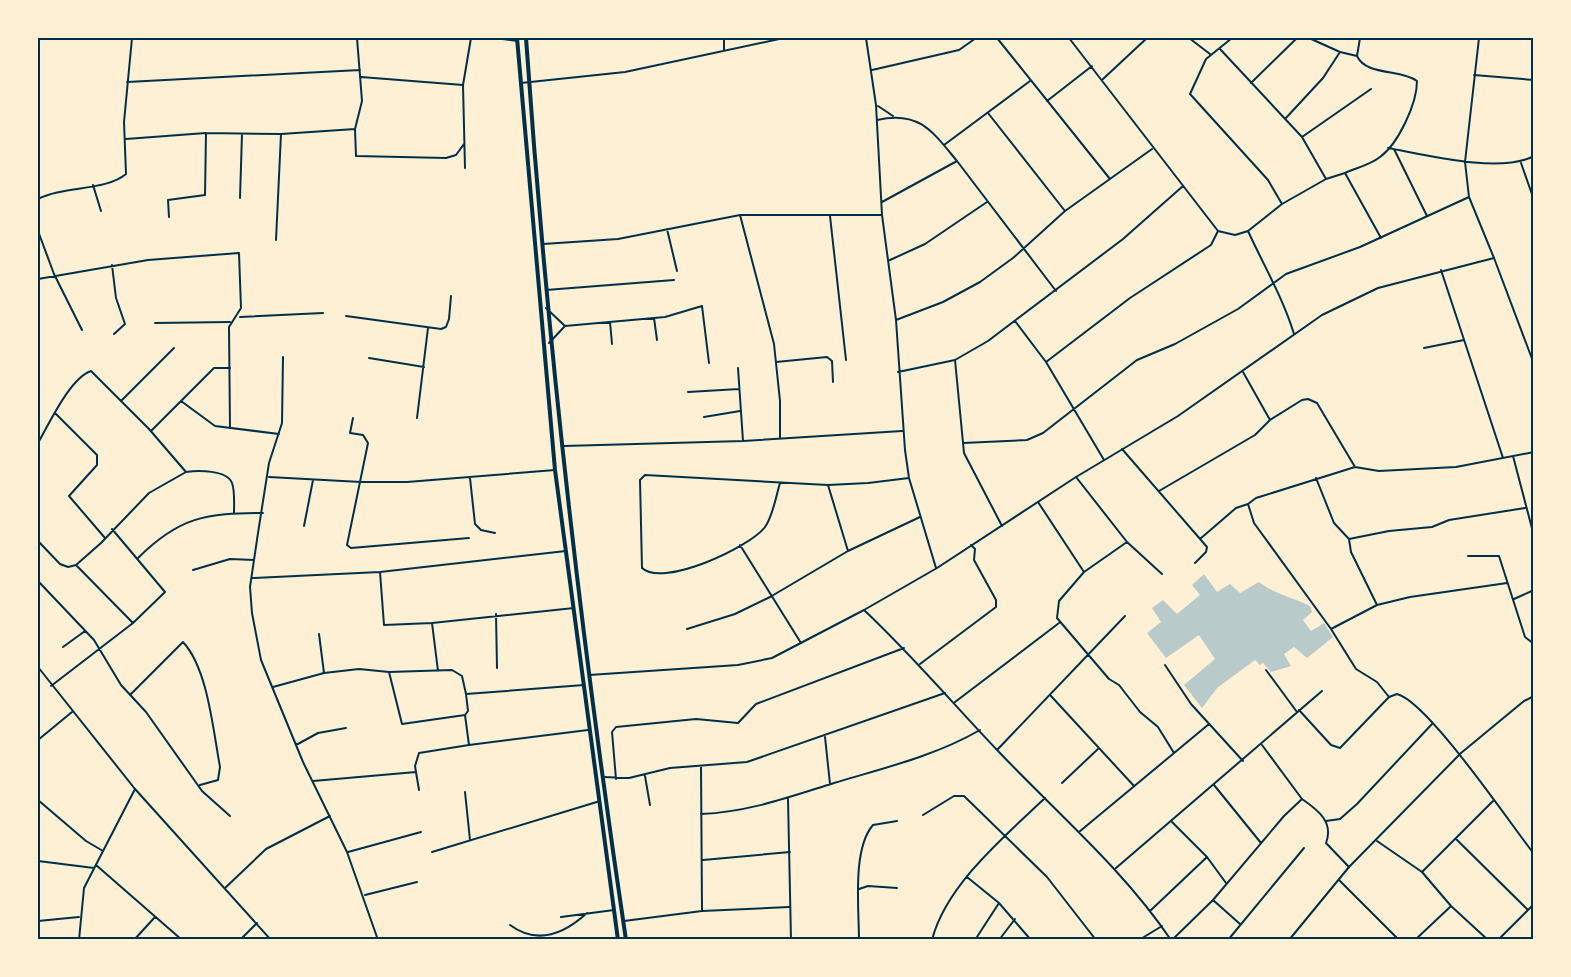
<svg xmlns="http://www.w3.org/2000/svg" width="1571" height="977" font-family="Arial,sans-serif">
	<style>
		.green { fill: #b9caca }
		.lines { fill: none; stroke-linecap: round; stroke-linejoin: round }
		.minor { stroke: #003049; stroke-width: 2 }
		.tertiary { stroke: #003049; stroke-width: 2 }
		.trunk { stroke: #003049; stroke-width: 4 }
		.neatline { fill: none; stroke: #003049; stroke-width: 2 }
	</style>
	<rect width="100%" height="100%" fill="#fdf0d5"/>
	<path class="green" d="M 1204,574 L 1217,592 L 1230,584 L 1240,593 L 1259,582 C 1278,596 1290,596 1310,606 L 1312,612 L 1303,620 L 1311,631 L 1324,623 L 1333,637 L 1307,658 L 1294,647 L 1284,654 L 1291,666 L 1271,672 L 1263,663 L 1260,665 L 1255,660 L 1217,688 L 1202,708 L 1184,685 L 1215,659 L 1199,635 L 1166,658 L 1147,633 L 1161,622 L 1152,608 L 1163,600 L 1177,614 L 1200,595 L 1192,585 Z"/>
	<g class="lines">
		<path class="minor" d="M 357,38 L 362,101 L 355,129 L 356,156 L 446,158 L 456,155 L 464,144
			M 495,38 L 518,41
			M 724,38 L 724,50
			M 866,38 L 876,105 L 882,215 L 896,320 L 905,450 L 909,478 L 936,568
			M 997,38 L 1110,179
			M 1069,38 L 1218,231 L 1235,235 L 1248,231 L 1282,204 L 1326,179 L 1345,173 L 1381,238
			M 1189,38 L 1210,54
			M 1232,38 L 1206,59 L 1190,94 L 1268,180 L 1282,204
			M 1309,38 L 1340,52 L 1357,56 C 1366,76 1401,69 1417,81 C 1417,104 1398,144 1380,157 C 1370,165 1356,168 1345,173
			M 1479,38 L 1465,162 L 1469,197 L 1494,258
			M 1220,49 L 1302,137 L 1326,179
			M 1357,56 L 1360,38
			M 872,70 L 959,50 L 976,38
			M 1474,75 L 1534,80
			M 361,77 L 463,85
			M 1103,79 L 1147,38
			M 127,82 L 360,70
			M 521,83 L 625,72 L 784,38
			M 1251,83 L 1297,38
			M 1047,101 L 1092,66
			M 878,106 L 893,116
			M 988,113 L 1065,211
			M 1285,119 L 1323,78 L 1340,52
			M 877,120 C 919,110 933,132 957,161
			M 1302,137 L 1371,89
			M 126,139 L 206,133 L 281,134 L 355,129
			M 944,145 L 1030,81
			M 1388,148 C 1426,155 1500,174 1534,156
			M 1394,149 L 1427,216
			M 1521,163 L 1534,200
			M 465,168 L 463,85 L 471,38
			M 93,185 L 101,211
			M 240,198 L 242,134
			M 38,199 C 63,186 106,191 126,174 L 124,122 L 132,38
			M 882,202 L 957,161 L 1056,291
			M 740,215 L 774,344 L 780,401 L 780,438
			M 830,216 L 846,360
			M 169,217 L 168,200 L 205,195 L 206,133
			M 667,229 L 677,271
			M 38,231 L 54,274 L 82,330
			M 1248,231 C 1264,266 1283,298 1294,334
			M 276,240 L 281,134
			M 543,244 L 618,239 L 740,215 L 882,215
			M 890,260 L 925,244 L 987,202
			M 112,265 L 116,298 L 125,324 L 114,334
			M 1441,270 L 1503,458
			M 38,279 L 148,260 L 239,253 L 241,308 L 229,327 L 230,428
			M 546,290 L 674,280
			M 546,308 L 565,326 L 549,343
			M 346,316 L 441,329 L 446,327 L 449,319 L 451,296
			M 240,317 L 323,313
			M 654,318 L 657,340
			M 896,320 L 943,302 L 980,282 L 1013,258 L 1065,211 L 1152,149
			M 38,321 L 39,323
			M 1015,321 L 1046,362 L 1104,460
			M 610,322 L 612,344
			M 155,323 L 230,322
			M 565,326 L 665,317 L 702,306 L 709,363
			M 1424,348 L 1464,340
			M 283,357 L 282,423 L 269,463 L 258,533 L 250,587 L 252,613 L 261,660 L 303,762 L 347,852 L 378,940
			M 369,358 L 424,367
			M 955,360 L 964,453 L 1002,526
			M 776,362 L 827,357 L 832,361 L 833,382
			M 1046,362 L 1130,298 L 1211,245 L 1218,231
			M 738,368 L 743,441
			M 898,372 L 955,360 L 988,341 L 1123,239 L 1183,186
			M 1243,372 L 1270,420 L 1302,400 L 1308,399 L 1317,403 L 1355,467
			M 688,392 L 739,389
			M 121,401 L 174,348
			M 181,401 L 214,368 L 230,368
			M 55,413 L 97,455 L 97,465 L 69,496 L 105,538
			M 704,417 L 740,411
			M 353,418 L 350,433 L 363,435 L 368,443 L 347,545 L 351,548 L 469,538
			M 417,418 L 428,328
			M 151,431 L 181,401 L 215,426 L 279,434
			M 38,443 C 49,424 70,378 91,371 L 149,429 L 186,472 C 198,470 227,470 232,483 C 235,491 234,504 234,513
			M 963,443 L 1027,440 L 1043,433 L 1137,360 L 1175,344 L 1238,309 L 1286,274 L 1360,247 L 1469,197
			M 564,446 L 743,441 L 902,431
			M 1122,449 L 1207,547 L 1206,552 L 1195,563
			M 1513,456 L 1534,536
			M 269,477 L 361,482 L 407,482 L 555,470
			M 1076,477 L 1127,542
			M 470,478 L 475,524 L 481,530 L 495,533
			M 1316,478 L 1334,523 L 1349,539 L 1351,552 L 1377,605
			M 780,483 C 776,496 773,516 765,527 C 750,547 663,588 642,568 L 640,480 L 645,475 L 828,485 L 868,483 L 909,478
			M 828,485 L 848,551
			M 1159,491 L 1255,435 L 1270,420
			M 1038,502 L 1084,572 L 1059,601 L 1057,618 L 1109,679 L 1119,685 L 1140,712 L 1158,727 L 1174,753
			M 304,526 L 313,480
			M 1200,539 L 1236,508 L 1248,504
			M 1349,539 L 1389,531 L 1432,527 L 1449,520 L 1525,508
			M 38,541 L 60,564 L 68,567 L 76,565 L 101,543 L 149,493 L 186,472
			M 740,545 L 801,643
			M 1468,556 L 1499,556 L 1525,637 L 1534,644
			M 138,558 C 179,517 206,513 263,513
			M 76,565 L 133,623
			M 193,570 L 230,559 L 254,560
			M 380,572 L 384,625 L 432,623 L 574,608
			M 1084,572 L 1127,542 L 1162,574
			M 252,578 L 380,572 L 566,551
			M 38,581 L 94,640 L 121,685 L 146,712 L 202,791 L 230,816
			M 1507,583 L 1410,597 L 1377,605 L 1331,629 L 1254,523 L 1248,504 L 1256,498 L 1355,467 L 1379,471 L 1456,467 L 1534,452
			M 1514,599 L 1534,590
			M 864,610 C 912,655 954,705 999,752 C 1058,814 1123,869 1171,940
			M 496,614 L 497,668
			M 432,623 L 438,671
			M 687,629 L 735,614 L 770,597 L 848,551 L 920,517
			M 1331,629 L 1356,669 L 1377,682 L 1389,697 L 1397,694 C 1428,702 1509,822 1534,854
			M 319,634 L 324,673
			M 63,647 L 85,631
			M 920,664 L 996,607 L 996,600 L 974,560 L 975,549 L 971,545
			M 1165,665 L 1191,704 L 1243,761
			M 1266,670 L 1297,712
			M 389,672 L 402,724 L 465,715 L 468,711 L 466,694
			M 51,686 L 133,623 L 165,592 L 112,529
			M 273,687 L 324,673 L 359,669 L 389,672 L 452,670 L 462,676 L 466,694 L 584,685
			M 130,695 L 183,642 C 208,669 213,730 220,767 L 218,780 L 200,785
			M 1051,696 L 1134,786
			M 955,702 L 1059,623
			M 1299,710 L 1331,745 L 1340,748 L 1389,697
			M 465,715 L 469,745 L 588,730
			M 825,737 L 830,784
			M 38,740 L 72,712
			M 296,745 L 318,733 L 346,728
			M 997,750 L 1125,616
			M 701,766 L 702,910
			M 645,776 L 650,805
			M 603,777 L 629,778 L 670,768 L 747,762 L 945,693
			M 616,779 L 612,732 L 616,727 L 696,719 L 738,723 L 756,704 L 904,648
			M 313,781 L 416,772
			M 1062,783 L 1099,748
			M 1214,785 L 1261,843
			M 419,790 L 415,766 L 419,753 L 469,745
			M 465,792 L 470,840
			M 788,799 L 791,940
			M 1302,799 C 1318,810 1334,822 1326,843 L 1349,867
			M 38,800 L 86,841 L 103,851
			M 701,814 C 749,812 789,797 834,783 C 884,768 935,756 980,730
			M 923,815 L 954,796 L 964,796 L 1047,877 L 1096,940
			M 1326,821 L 1340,819 L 1357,804 L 1432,724
			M 1172,822 L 1207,857 L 1226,883
			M 1079,832 L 1209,724
			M 1456,839 L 1528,910
			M 1377,841 L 1422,872 L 1451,906 L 1488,940
			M 348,852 L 421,832
			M 432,852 L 600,801
			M 703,860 L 790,852
			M 38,861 L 94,868
			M 96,865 L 182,940
			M 1116,868 L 1322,691
			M 1422,872 L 1493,801
			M 967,877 L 999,903 L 1031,940
			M 1339,880 L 1399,940
			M 225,888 L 266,849 L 330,816
			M 859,889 L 868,886 L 897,888
			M 365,895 L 417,882
			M 1213,900 L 1240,924
			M 1150,911 L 1207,857
			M 561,917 L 614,910
			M 38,921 L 79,917
			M 624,921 L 702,911 L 789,907
			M 510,925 C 537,945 564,934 587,913
			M 79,940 L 84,888 L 135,789
			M 134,940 L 155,917
			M 240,940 L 257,923
			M 859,940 C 859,909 852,849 873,825 L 897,821
			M 932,940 C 946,885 1005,836 1045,798
			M 975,940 L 999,903
			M 999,940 L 1015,919
			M 1139,940 L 1162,926
			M 1172,940 L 1213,900 L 1284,816 L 1302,799 L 1262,745
			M 1228,940 L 1304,848
			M 1415,940 L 1450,907
			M 1498,940 L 1534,904"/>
		<path class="tertiary" d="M 38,667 L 135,789 L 271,940
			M 589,675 L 738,665 L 772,658 L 864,610 L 937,568 L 1076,477 L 1178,416 L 1322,315 L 1378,288 L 1494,258 L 1534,364
			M 1289,940 L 1349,867 L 1461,753 L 1524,701 L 1534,696"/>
		<path class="trunk" d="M 517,38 L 555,470 L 618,940
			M 526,38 C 547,341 581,639 626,940"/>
	</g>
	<rect width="1571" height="977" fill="none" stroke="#fdf0d5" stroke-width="78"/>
	<rect x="39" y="39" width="1493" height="899" class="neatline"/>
</svg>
